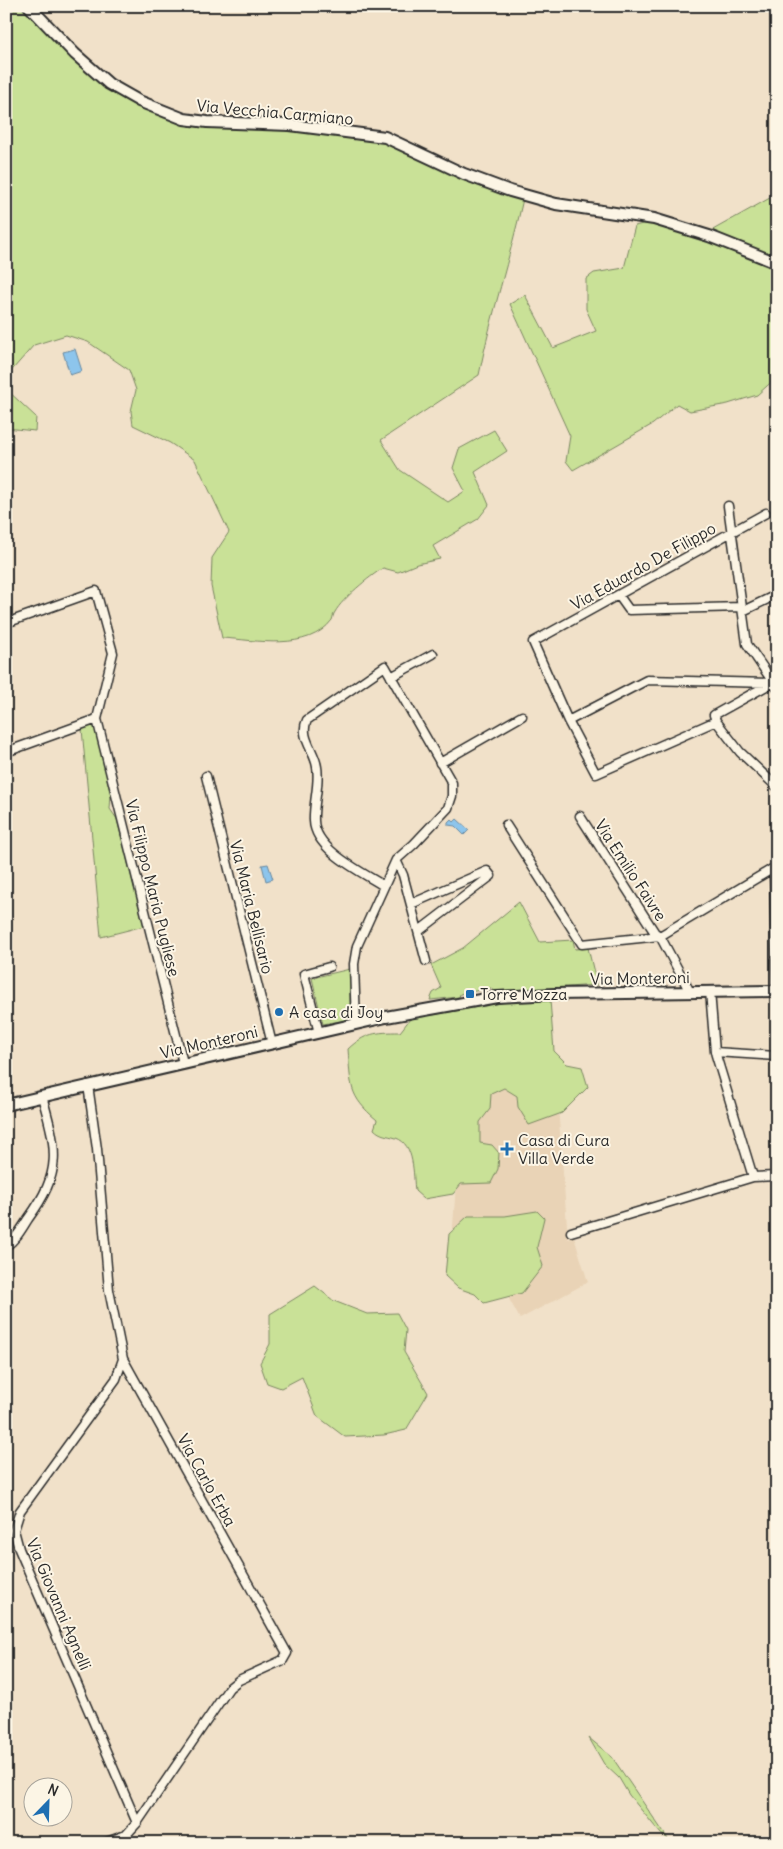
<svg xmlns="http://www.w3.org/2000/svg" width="783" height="1849" font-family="Delius,sans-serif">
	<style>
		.built { fill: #e9d3b6 }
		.green { fill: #c9e197; stroke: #7a8661 }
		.water { fill: #8dc5ec; stroke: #66879f }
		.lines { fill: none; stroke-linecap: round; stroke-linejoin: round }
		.street-casing { stroke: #2b2b2b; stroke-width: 11 }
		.secondary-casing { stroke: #2b2b2b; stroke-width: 14 }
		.street { stroke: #fcf5e5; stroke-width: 8 }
		.secondary { stroke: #fcf5e5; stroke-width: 10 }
		.poi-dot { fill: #1f6fb2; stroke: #fcf5e5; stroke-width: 2 }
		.labels { text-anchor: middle; stroke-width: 4; stroke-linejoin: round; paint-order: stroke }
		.street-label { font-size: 16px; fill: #2b2b2b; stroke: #fcf5e5 }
		.poi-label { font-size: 16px; fill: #2b2b2b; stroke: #fcf5e5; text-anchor: start }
	</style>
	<rect width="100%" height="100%" fill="#f1e1c9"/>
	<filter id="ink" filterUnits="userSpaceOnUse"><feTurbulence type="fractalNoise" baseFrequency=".02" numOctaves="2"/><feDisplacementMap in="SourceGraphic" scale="10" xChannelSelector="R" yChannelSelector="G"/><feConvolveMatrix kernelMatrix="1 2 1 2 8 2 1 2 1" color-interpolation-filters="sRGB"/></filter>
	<g filter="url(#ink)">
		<path class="built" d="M 550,1000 L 568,1239 L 574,1237 L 588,1282 L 520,1319 L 491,1266 L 451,1254 L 456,1184 L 453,1043 L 506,1002 Z"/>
		<path class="green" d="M 6,6 L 26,6 L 126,98 L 182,124 L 293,128 L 384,139 L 523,199 C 510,258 491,315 479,375 L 381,440 L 400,470 L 448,502 L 465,491 L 453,468 L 459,449 L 494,430 L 507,451 L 475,472 L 489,505 L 478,519 L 433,546 L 440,559 L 417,564 L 398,572 L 383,568 C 369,577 343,598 335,612 C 333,615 333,617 332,620 C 308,652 256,640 222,638 L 211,586 L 212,558 L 229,532 L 195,460 L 170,443 L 133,425 L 131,411 L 136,390 L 129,370 L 88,342 L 66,335 L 34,345 L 6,377 Z
			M 777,194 L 777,258 L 711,231 Z
			M 654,221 L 777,266 L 777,377 L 757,395 L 728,404 L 690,411 L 677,404 L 653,424 L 573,470 L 566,461 L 570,436 L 510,304 L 525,295 L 553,348 L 596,331 L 586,309 L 586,279 L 594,273 L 624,268 L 635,226 Z
			M 6,389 L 36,417 L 35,431 L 6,428 Z
			M 92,725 L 96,729 L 111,795 L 110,809 L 117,819 L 144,926 L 101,937 L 82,729 Z
			M 519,902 L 540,942 L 573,940 L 575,949 L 588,948 L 597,985 L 494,992 L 491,988 L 460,994 L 459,997 L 430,1000 L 433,993 L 441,988 L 431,965 L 463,948 Z
			M 350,969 L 350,1007 L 347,1020 L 323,1024 L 312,978 Z
			M 550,1000 L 554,1051 L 567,1064 L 582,1067 L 588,1087 L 562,1113 L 529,1125 L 518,1107 L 517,1096 L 504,1088 L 491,1094 L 490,1109 L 480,1122 L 480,1143 L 492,1145 L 499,1153 L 498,1169 L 491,1183 L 461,1184 L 453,1194 L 424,1199 L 415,1191 C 413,1175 415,1144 396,1138 C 387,1135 381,1136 374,1129 L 377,1120 C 348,1096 351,1085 348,1049 C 365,1033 376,1032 400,1032 L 410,1019 L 506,1002 Z
			M 537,1211 L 544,1218 L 537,1247 L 543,1266 L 522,1293 L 484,1303 L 475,1294 L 458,1288 L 445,1276 L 449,1234 L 468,1216 L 505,1216 Z
			M 315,1286 L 334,1301 L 367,1314 L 397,1313 L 406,1330 L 404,1352 L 428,1393 L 406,1430 L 384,1435 L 345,1437 L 317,1416 L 302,1377 L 281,1388 L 267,1383 L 260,1363 L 270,1344 L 270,1314 Z
			M 589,1738 L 612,1757 L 668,1839 L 661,1834 L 629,1795 L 619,1778 L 604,1764 Z"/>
		<path class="water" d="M 75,349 L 82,371 L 70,375 L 63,352 Z
			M 451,819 L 454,822 L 457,819 L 469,830 L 464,835 L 455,826 L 448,825 L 448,822 Z
			M 268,864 L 273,879 L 266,881 L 262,865 Z"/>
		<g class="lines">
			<defs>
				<path id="street" d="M 728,506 L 747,644 L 777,688
					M 766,513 L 533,642 L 568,721 L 596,774 L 716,721 L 714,715 L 777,680
					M 619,596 L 629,610 L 742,607
					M 743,611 L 774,596
					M 6,623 L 96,591 L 113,653 L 97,719 L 183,1063
					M 391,677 L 433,654
					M 568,721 L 647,680 L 773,683
					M 716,721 L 740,752 L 777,787
					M 6,752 L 97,719
					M 440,763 L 522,716
					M 206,776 L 272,1044
					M 580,816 L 655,933 L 660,936
					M 506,825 L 582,944 L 660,936
					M 396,860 L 403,875 L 426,961
					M 774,868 L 777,989
					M 411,904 L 487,871 L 491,876 L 419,931
					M 710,991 L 715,1052 L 753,1177
					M 690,992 L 660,936 L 777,866
					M 356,1024 L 354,964 L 357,946 L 396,860 L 414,844 L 448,808 L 452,796 L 452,783 L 385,666 L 307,720 C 299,737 315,751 317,767 C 320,784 313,803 314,821 C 315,850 362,872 384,886
					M 319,1033 L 304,974 L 329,967
					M 715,1052 L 777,1056
					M 88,1085 L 97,1149 L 109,1290 L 123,1359 L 287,1653 L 283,1660 L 239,1680 L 229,1688 L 137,1823 L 126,1835 L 104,1843
					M 6,1095 L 7,1105
					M 571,1232 L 753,1177 L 777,1176
					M 6,1246 C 16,1240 22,1228 28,1219 C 63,1171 57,1150 42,1096
					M 123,1359 L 116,1379 L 20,1511 L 14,1530 L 19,1549 L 137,1823"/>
				<path id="secondary" d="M 29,6 L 75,54 L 109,84 L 139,101 L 184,119 L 207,122 L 290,125 L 385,137 L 464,174 L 510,191 L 556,204 L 654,219 L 709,236 L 777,263
					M 6,1105 L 386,1017 L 497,997 L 555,994 L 777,991"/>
			</defs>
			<use href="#street" class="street-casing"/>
			<use href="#secondary" class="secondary-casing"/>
			<use href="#street" class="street"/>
			<use href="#secondary" class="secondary"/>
		</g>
	</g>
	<g class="poi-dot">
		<rect x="465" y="989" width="10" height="10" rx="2.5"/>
		<circle cx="279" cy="1012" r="5"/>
		<path d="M504.5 1141.5h5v5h5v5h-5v5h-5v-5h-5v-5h5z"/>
	</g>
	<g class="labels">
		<g class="street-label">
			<text transform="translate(275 112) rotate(5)" y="6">Via Vecchia Carmiano</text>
			<text transform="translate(643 566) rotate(-29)" y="6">Via Eduardo De Filippo</text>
			<text transform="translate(631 870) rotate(57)" y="6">Via Emilio Faivre</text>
			<text transform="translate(153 888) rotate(76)" y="6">Via Filippo Maria Pugliese</text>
			<text transform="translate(252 907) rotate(76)" y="6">Via Maria Bellisario</text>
			<text transform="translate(640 978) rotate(-1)" y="6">Via Monteroni</text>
			<text transform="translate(209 1042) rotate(-13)" y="6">Via Monteroni</text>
			<text transform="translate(207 1480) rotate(61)" y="6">Via Carlo Erba</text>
			<text transform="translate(59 1604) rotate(67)" y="6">Via Giovanni Agnelli</text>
		</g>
		<g class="poi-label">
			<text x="480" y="1000">Torre Mozza</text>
			<text x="289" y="1018">A casa di Joy</text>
			<text x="518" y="1146">Casa di Cura<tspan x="518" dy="18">Villa Verde</tspan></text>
		</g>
	</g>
	<rect width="783" height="1849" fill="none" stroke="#fcf5e5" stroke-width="25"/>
	<rect x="12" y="12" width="758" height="1824" fill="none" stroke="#2b2b2b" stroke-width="2" filter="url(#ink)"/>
	<g transform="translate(48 1802) rotate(23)"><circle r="24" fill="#fcf5e5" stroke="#a8a49b"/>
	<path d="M0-4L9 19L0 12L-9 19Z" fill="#1f6fb2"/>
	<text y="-8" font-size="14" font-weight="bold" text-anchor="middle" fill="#2b2b2b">N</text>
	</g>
</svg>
